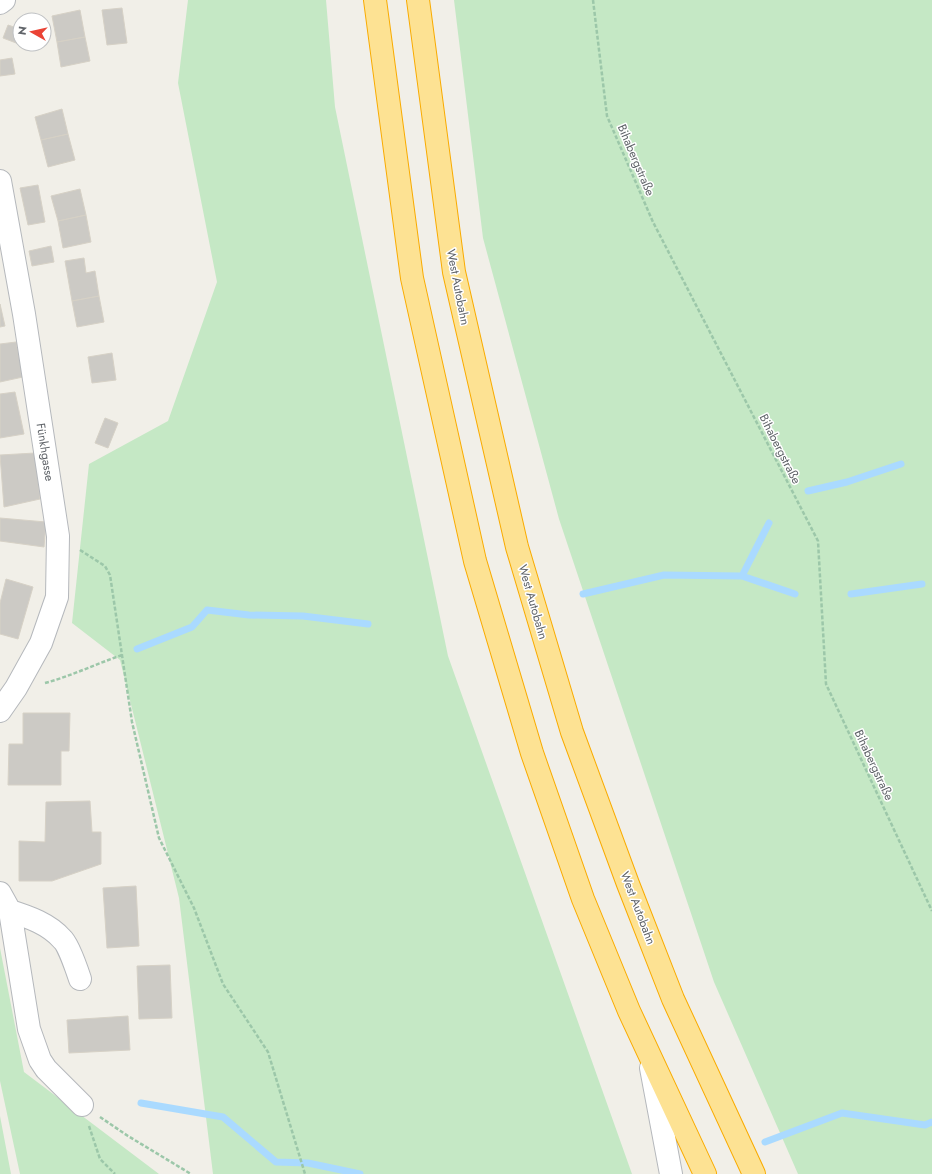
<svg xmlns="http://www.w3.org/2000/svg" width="932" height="1174" font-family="Jost,sans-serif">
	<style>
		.green { fill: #c5e8c5 }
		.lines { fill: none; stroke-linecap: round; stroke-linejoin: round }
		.stream { stroke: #aadaff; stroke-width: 7 }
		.building { fill: #cccac5; stroke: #d6d1c6 }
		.minor-casing { stroke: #b5b8bc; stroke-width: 24 }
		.highway-casing { stroke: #f9ab00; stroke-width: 24 }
		.path { stroke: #9cc7a9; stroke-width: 2.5; stroke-dasharray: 4 2; stroke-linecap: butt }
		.minor { stroke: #fff; stroke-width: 22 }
		.highway { stroke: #fde293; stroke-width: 22 }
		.labels { text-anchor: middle; stroke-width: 3; stroke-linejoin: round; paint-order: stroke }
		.street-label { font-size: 12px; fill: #5f6368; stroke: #fff }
	</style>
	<rect width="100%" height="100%" fill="#f1efe8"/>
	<path class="green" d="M 188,0 L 326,0 L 335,107 L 448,656 L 632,1174 L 213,1174 L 179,898 L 120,660 L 72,623 L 89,464 L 168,421 L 217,282 L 178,83 Z
		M 454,0 L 932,0 L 932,1174 L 798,1174 L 714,982 L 559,519 L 483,238 Z
		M 0,948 L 24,1072 L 159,1174 L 20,1174 L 0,1081 Z
		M 0,1116 L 11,1174 L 0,1174 Z"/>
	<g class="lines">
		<path class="stream" d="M 808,491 L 847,482 L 901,464
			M 742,576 L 769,523
			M 583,594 L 664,575 L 742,576 L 795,594
			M 851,594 L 922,584
			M 137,649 L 192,627 L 207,610 L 249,615 L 303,616 L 368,624
			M 141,1103 L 223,1117 L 276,1162 L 308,1163 L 360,1174
			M 765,1142 L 842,1113 L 925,1125 L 932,1122"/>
	</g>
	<path class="building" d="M 122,8 L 127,43 L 107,45 L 102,10 Z
		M 80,10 L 85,37 L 57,42 L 52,16 Z
		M 8,25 L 20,29 L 20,44 L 25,44 L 24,46 L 3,38 Z
		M 85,37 L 90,61 L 61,67 L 57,42 Z
		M 12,58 L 15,74 L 0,76 L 0,60 Z
		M 62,109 L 68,134 L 41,140 L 35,117 Z
		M 68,134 L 75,160 L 48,167 L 41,140 Z
		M 38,185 L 45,222 L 28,225 L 20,188 Z
		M 80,189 L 86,215 L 58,221 L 51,196 Z
		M 86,215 L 91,242 L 63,248 L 58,221 Z
		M 51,246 L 54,262 L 32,266 L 29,251 Z
		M 84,258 L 86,273 L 95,271 L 99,296 L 72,301 L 65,261 Z
		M 99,296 L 104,322 L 77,327 L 72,301 Z
		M 0,304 L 5,326 L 0,327 Z
		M 16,342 L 23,377 L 0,382 L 0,344 Z
		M 112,353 L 116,380 L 92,383 L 88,357 Z
		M 15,392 L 24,434 L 0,438 L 0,394 Z
		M 105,418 L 118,423 L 108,448 L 95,443 Z
		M 35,453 L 40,499 L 4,507 L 0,455 Z
		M 0,518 L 46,522 L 44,547 L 0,541 Z
		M 6,579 L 33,587 L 18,639 L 0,634 L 0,603 Z
		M 23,713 L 70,713 L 69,751 L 61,751 L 61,785 L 8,785 L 9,744 L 23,744 Z
		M 90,801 L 92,832 L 101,832 L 101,864 L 52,881 L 19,881 L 19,841 L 45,842 L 46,802 Z
		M 136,886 L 139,946 L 107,948 L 103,888 Z
		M 170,965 L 172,1018 L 139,1019 L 137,966 Z
		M 128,1016 L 130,1050 L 69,1053 L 67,1020 Z"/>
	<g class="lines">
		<defs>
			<path id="minor" d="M 0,3 L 4,0
				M 0,181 L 24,314 L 58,536 L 57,597 L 41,643 L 16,688 L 0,711
				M 0,893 L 10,911 L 29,1029 L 40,1060 L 46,1069 L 82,1105
				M 10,911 C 29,917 49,924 62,939 C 68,944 77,970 80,979
				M 651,1068 L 671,1174"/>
			<path id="highway" d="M 375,0 L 412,278 L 475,561 L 532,753 L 583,899 L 629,1011 L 705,1174
				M 418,0 L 454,272 L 517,547 L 572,732 L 628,884 L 673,999 L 754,1174"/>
		</defs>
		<use href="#minor" class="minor-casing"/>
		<use href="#highway" class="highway-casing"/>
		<path class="path" d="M 593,0 L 607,116 L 653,222 L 818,541 L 826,684 L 932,911
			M 80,550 L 105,566 L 110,575 L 132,722 L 159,838 L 194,908 L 223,984 L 268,1052 L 305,1174
			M 45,683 C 71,676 96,664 122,655
			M 100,1117 L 128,1136 L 191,1174
			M 89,1126 L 100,1159 L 115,1174"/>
		<use href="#minor" class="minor"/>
		<use href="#highway" class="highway"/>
	</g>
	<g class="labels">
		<g class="street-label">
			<text transform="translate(636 160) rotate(67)" y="4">Bihabergstraße</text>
			<text transform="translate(458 287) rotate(79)" y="4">West Autobahn</text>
			<text transform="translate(780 449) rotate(63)" y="4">Bihabergstraße</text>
			<text transform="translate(45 452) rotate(81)" y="4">Fünkhgasse</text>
			<text transform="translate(533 602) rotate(74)" y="4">West Autobahn</text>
			<text transform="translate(874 765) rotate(65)" y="4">Bihabergstraße</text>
			<text transform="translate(638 908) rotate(69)" y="4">West Autobahn</text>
		</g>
	</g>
	<g transform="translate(32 32) rotate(278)"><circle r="19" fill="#ffffff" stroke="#bfc1c3"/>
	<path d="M0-3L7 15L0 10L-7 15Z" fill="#ea4335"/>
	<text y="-6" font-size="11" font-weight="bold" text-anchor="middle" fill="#5f6368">N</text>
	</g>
</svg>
